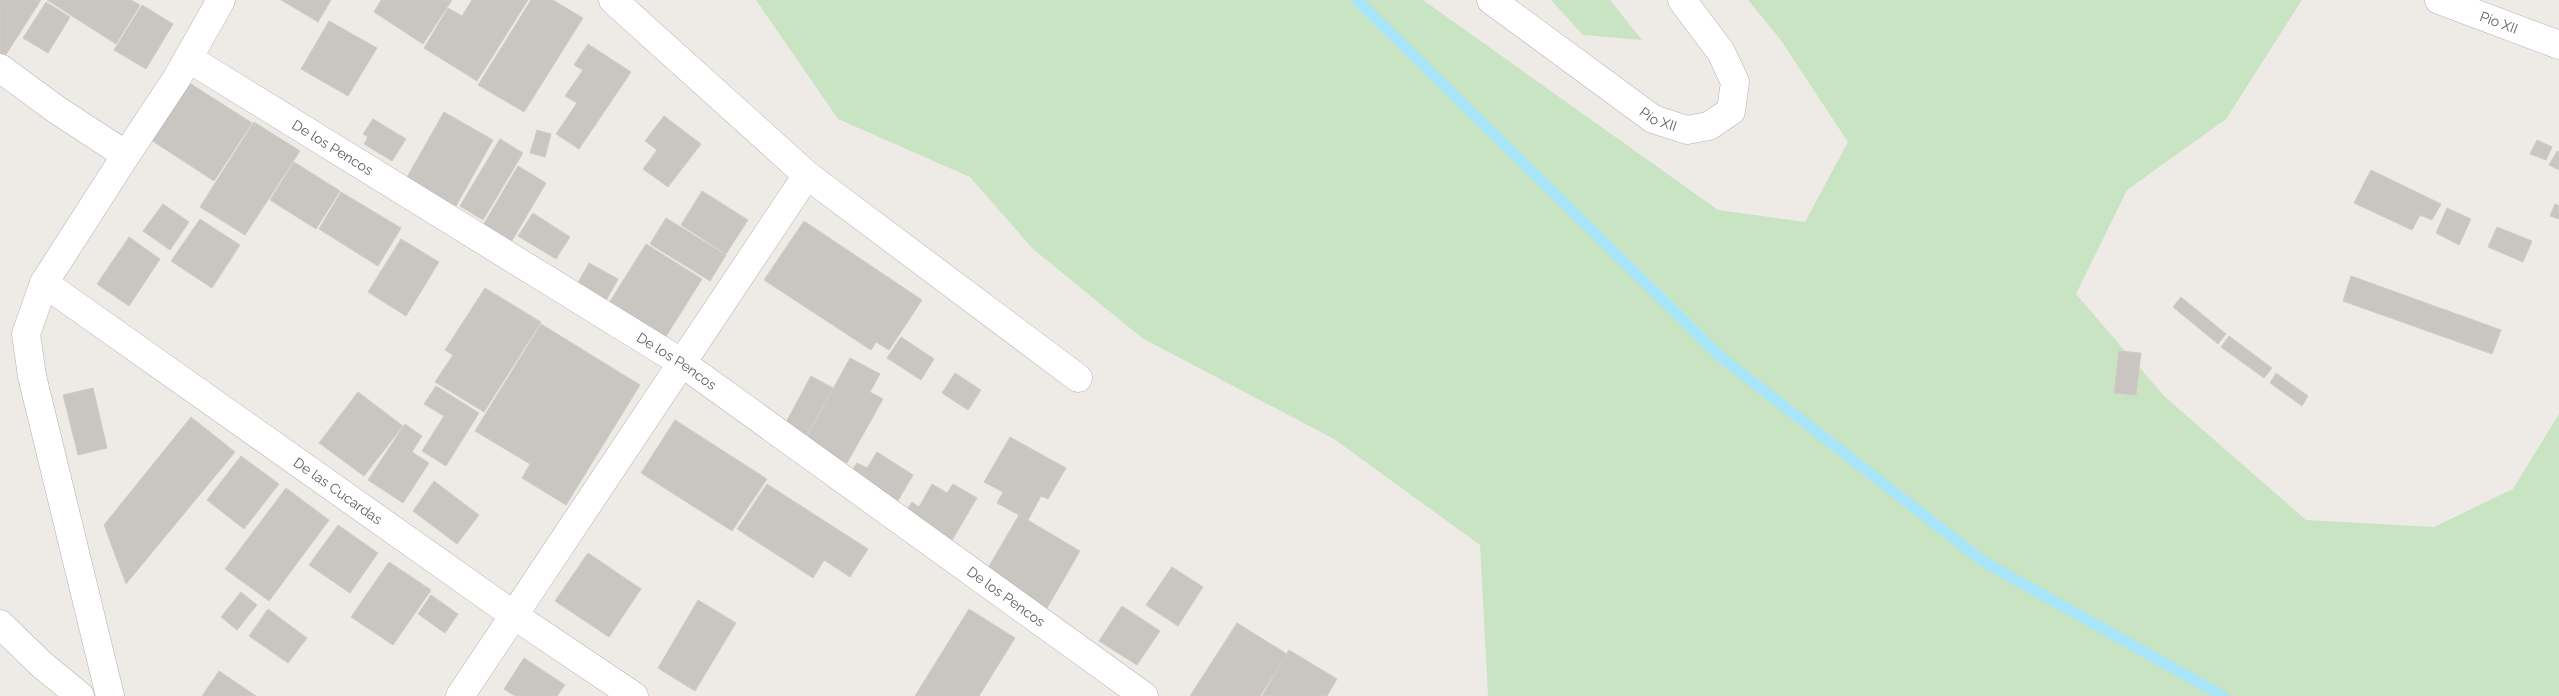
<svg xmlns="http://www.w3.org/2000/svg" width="2559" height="696" font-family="Raleway,sans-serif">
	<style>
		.green { fill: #c9e4c3 }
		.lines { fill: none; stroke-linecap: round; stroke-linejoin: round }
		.stream { stroke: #a9e5f9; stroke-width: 11 }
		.building { fill: #c9c5c1; stroke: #d2cbc3 }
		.street-casing { stroke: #b0b3b6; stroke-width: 29 }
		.secondary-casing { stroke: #b1b5b9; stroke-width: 29 }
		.street { stroke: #fff; stroke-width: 28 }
		.secondary { stroke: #fff; stroke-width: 28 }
		.labels { text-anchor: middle; stroke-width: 5; stroke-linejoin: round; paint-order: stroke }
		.street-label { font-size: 14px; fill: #5c6164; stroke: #fff }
	</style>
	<rect width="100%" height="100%" fill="#eeeae5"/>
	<path class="green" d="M 756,0 L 1423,0 L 1718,210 L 1805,222 L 1848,142 L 1780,39 L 1748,0 L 2302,0 L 2226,119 L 2127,190 L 2076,294 L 2164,396 L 2306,520 L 2434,527 L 2513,489 L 2559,414 L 2559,696 L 1488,696 L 1480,545 L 1334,439 L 1142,338 L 1033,249 L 970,177 L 838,119 Z
		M 1551,0 L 1610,0 L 1642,40 L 1583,35 Z"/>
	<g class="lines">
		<path class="stream" d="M 1357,0 L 1722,358 L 1984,562 L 2223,696"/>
	</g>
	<path class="building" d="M 0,0 L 41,0 L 5,56 L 0,53 Z
		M 47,0 L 131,0 L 140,5 L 116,44 Z
		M 281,0 L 331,0 L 318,22 Z
		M 381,0 L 452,0 L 423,44 L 374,12 Z
		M 472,0 L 528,0 L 477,81 L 424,48 L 448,8 L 462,16 Z
		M 531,0 L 553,0 L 583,18 L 524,112 L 478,85 Z
		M 46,2 L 70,17 L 48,53 L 23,38 Z
		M 142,5 L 173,24 L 146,69 L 114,50 Z
		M 329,21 L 377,48 L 348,96 L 301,69 Z
		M 588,44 L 631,72 L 579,149 L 556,134 L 577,103 L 565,96 L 583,70 L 574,65 Z
		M 188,82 L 252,123 L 214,181 L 151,140 Z
		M 444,112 L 493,140 L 456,206 L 406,179 Z
		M 664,116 L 701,144 L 668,187 L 643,169 L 657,150 L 645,141 Z
		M 373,119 L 406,139 L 392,161 L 364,144 L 368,137 L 363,134 Z
		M 254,122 L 300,151 L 245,235 L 200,207 Z
		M 537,130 L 551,134 L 545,157 L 530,153 Z
		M 500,139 L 523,153 L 483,220 L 460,206 Z
		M 2537,140 L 2552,147 L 2546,160 L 2530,154 Z
		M 2557,151 L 2559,152 L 2559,170 L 2549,165 Z
		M 294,162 L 340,191 L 316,229 L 270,200 Z
		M 518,166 L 546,183 L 510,244 L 482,227 Z
		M 2371,170 L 2441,204 L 2432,220 L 2420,215 L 2412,230 L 2354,203 Z
		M 702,191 L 748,220 L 726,254 L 681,225 Z
		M 341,192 L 401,228 L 378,266 L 319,229 Z
		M 163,204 L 189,222 L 170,250 L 143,231 Z
		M 2555,204 L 2559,206 L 2559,219 L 2550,216 Z
		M 2447,208 L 2471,219 L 2459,245 L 2436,233 Z
		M 533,213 L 570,237 L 556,259 L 518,236 Z
		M 666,218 L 726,255 L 710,281 L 650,244 Z
		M 200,219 L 240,245 L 212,288 L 171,261 Z
		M 804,221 L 922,300 L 889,350 L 876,342 L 871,350 L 764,280 Z
		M 2497,227 L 2532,241 L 2523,262 L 2488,247 Z
		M 129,237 L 160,259 L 129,306 L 97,284 Z
		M 401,239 L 439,262 L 406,316 L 368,292 Z
		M 646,244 L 702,279 L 660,346 L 604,311 Z
		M 589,263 L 618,279 L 603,306 L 574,290 Z
		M 2351,276 L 2501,330 L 2492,354 L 2343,301 Z
		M 485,288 L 541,322 L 484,412 L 435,382 L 453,355 L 445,350 Z
		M 2181,297 L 2226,334 L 2218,344 L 2173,307 Z
		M 541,324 L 640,385 L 566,505 L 522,478 L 530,464 L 475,431 Z
		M 2229,336 L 2272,368 L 2264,378 L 2221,347 Z
		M 901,337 L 934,359 L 921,380 L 887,358 Z
		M 2119,351 L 2141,353 L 2136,395 L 2114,393 Z
		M 850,358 L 880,374 L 870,392 L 883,399 L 847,463 L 805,440 Z
		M 955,373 L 981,390 L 968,410 L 942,393 Z
		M 2276,373 L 2308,396 L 2302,406 L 2270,383 Z
		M 811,376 L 833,388 L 805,438 L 784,426 Z
		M 436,386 L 479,413 L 446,466 L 422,451 L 444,416 L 424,404 Z
		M 93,388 L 107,448 L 78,455 L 63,395 Z
		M 358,392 L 403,426 L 364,476 L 319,443 Z
		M 191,417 L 235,452 L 126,584 L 104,525 Z
		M 675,420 L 767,479 L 732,531 L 641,473 Z
		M 405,424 L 422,436 L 412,452 L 429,463 L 403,503 L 368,480 Z
		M 1010,437 L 1066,468 L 1048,499 L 1041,496 L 1028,520 L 997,503 L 1003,492 L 984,482 Z
		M 877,452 L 913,475 L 896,504 L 849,475 L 857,463 L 867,468 Z
		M 241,456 L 279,484 L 244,529 L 207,500 Z
		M 434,481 L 479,515 L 457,544 L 413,511 Z
		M 767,484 L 868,549 L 850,577 L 824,560 L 813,578 L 737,529 Z
		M 932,484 L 947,493 L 953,484 L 977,498 L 951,542 L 904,514 L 912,502 L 919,507 Z
		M 286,488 L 329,520 L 269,601 L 225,569 Z
		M 1019,515 L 1080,551 L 1047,608 L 985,573 Z
		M 338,525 L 378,553 L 350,593 L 309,565 Z
		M 588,553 L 641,589 L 609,637 L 555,601 Z
		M 389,562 L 431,590 L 393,645 L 351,617 Z
		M 1172,567 L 1203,587 L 1178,626 L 1146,605 Z
		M 241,592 L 257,605 L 237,630 L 221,617 Z
		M 431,595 L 458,614 L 445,633 L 418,614 Z
		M 698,600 L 736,623 L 695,691 L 658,668 Z
		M 1122,606 L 1160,631 L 1137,665 L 1099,641 Z
		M 268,609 L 307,638 L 288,663 L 249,636 Z
		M 969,609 L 1015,638 L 979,696 L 915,696 Z
		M 1237,623 L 1287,654 L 1260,696 L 1190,696 Z
		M 1289,650 L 1337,679 L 1327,696 L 1262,696 Z
		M 524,658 L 565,685 L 557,696 L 515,696 L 504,689 Z
		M 219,671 L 256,696 L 202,696 Z"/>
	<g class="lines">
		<defs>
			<g id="street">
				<path d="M 613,0 L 807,175 L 1078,378"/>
				<path id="s1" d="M 1491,0 L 1653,119 L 1687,130 L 1709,126 L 1731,111 L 1735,82 L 1721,52 L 1682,0"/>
				<path id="s2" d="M 2439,0 L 2559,45"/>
				<path id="s3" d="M 188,58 L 682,363 L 1144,696"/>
				<path d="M 0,68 L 57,110 L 126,155 L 177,78 L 221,0"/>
				<path id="s4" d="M 44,283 L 515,616 L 634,696"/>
				<path d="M 110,696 L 32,376 L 26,334 L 44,283 L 126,155"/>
				<path d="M 460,696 L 807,175"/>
			</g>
			<path id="secondary" d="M 0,624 L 41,664 L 80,696"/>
		</defs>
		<use href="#street" class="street-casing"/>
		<use href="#secondary" class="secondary-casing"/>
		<use href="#street" class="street"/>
		<use href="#secondary" class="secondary"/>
	</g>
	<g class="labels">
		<g class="street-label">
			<text dy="5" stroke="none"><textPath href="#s2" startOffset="64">Pío XII</textPath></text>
			<text dy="5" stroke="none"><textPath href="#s1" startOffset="206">Pío XII</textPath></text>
			<text dy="5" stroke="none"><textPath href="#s3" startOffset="170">De los Pencos</textPath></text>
			<text dy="5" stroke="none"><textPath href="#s3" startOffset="575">De los Pencos</textPath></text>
			<text dy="5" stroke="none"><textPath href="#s4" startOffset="360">De las Cucardas</textPath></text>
			<text dy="5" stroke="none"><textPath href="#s3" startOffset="980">De los Pencos</textPath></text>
		</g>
	</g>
</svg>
